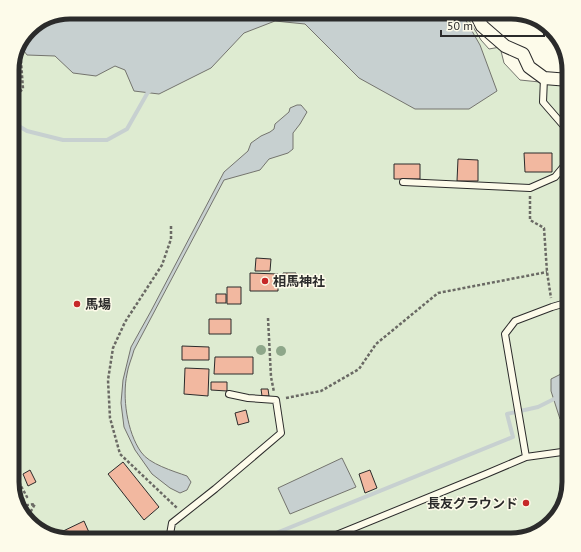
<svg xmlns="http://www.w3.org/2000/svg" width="581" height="552" font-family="'PT Sans','Noto Sans JP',sans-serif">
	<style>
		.green { fill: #deebd1; stroke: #74746e }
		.water { fill: #c7d0d0; stroke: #74746e }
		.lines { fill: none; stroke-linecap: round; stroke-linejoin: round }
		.stream { stroke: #c7d0d0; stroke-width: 4 }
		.building { fill: #f2b8a0; stroke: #2b2b2b }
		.service-casing { stroke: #2b2b2b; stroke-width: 8 }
		.minor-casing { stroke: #2b2b2b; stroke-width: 14 }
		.path { stroke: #6a6964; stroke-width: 2.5; stroke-dasharray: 3 2; stroke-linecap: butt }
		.service { stroke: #fdfbea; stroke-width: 6 }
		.minor { stroke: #fdfbea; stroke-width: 12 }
		.tree { fill: #8ea78a }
		.poi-dot { fill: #c62828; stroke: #fdfbea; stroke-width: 1.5 }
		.labels { text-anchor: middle; stroke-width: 3; stroke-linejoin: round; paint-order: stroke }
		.poi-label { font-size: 13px; font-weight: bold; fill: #2b2b2b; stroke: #fdfbea; text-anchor: start }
		.rim { fill: none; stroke: #2b2b2b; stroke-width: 5 }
	</style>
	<rect width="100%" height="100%" fill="#fdfbea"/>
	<path class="green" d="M 70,12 L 464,12 L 481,40 L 489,49 L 500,47 L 504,63 L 520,80 L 569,85 L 569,482 L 552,523 L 514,540 L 70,540 L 29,523 L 12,485 L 12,66 L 32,27 Z"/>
	<path class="water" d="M 70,12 L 461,12 L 480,45 L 497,91 L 469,109 L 415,109 L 359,78 L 305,24 L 275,21 L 244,33 L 211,68 L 159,94 L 134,91 L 125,70 L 115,66 L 96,76 L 73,73 L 55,56 L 27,55 L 21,47 L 32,27 Z
		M 297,105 L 301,105 L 307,112 L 300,124 L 293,133 L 293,149 L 288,153 L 269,159 L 260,170 L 224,180 L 134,350 C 132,358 128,366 127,374 C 122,397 127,432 141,452 C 149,464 173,471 187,476 L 191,482 L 187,490 L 180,493 L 170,488 L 152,474 L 135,450 L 124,427 L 121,403 L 123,380 L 131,347 L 151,311 L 224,172 L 248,151 L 251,143 L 261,136 L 270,132 L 274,129 L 275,124 L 289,112 L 290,108 Z
		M 569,370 L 569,424 L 560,419 L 551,391 L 551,379 Z
		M 342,458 L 356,487 L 290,514 L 278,488 Z"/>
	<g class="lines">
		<path class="stream" d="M 12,122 L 27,131 L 63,140 L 107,140 L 127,129 L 148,92 L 151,90
			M 259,540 L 513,437 L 507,414 L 538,407 L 554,399"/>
	</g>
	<path class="building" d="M 524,153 L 552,153 L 552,172 L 525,172 Z
		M 458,159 L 478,160 L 478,181 L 457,181 Z
		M 394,164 L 420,164 L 420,179 L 394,179 Z
		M 256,258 L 271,259 L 270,271 L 255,271 Z
		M 250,273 L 278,274 L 278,291 L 250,291 Z
		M 283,273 L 296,273 L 296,282 L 283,281 Z
		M 227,287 L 241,287 L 241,304 L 227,304 Z
		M 216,294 L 226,294 L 226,303 L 216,303 Z
		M 209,319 L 231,319 L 231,334 L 209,334 Z
		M 182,346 L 209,347 L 209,360 L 182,360 Z
		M 215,357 L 253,357 L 253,374 L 214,374 Z
		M 185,368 L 209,369 L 208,396 L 184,394 Z
		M 211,382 L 227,382 L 227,391 L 211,390 Z
		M 261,389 L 268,389 L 269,396 L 262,396 Z
		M 246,410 L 249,422 L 238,425 L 235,413 Z
		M 123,462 L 159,507 L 144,520 L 108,474 Z
		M 30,470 L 36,482 L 28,486 L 23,474 Z
		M 370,470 L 377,488 L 365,493 L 359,474 Z
		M 84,521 L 91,537 L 86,540 L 70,540 L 57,534 Z"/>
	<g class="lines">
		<defs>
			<path id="service" d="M 544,78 L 543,102 L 569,132
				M 403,182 L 530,188 L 555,177 L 569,160
				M 526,457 L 505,334 L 515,321 L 552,307 L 569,302
				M 169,540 L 172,523 L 215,489 L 281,433 L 276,400 L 248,398 L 229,394
				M 324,540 L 486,474 L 526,457 L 569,451"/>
			<path id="minor" d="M 475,12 L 482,26 L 505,46 L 523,54 L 529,67 L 544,78 L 569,80"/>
		</defs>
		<use href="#service" class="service-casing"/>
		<use href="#minor" class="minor-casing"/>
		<path class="path" d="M 12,98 L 23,89 L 21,61 L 17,57
			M 530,196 L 530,220 L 544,228 L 547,272 L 551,298
			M 171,226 L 171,239 L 162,265 L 125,322 L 113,348 L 108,380 L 110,418 L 120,454 L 177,508
			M 268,318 L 271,377 L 274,392
			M 286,398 L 321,391 L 359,369 L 376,344 L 438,293 L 547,272
			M 12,459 L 17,470 L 16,477 L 27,497 L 19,501
			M 21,506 L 35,504 L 27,518"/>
		<use href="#service" class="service"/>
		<use href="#minor" class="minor"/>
	</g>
	<g class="tree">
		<circle cx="261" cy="350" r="5"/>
		<circle cx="281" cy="351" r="5"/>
	</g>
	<g class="poi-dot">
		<circle cx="265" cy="281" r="4"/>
		<circle cx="77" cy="304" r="4"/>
		<circle cx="526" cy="503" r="4"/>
	</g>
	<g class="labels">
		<g class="poi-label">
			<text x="273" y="286">相馬神社</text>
			<text x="85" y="309">馬場</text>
			<text x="518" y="508" text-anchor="end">長友グラウンド</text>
		</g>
	</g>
	<path d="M0 0H581V552H0ZM70 19H511A51 51 0 0 1 562 70V482A51 51 0 0 1 511 533H70A51 51 0 0 1 19 482V70A51 51 0 0 1 70 19Z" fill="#fdfbea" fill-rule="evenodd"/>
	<path class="rim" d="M70 19H511A51 51 0 0 1 562 70V482A51 51 0 0 1 511 533H70A51 51 0 0 1 19 482V70A51 51 0 0 1 70 19Z"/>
	<path d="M441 30v6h103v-6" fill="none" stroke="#2b2b2b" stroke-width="2"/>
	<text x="447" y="30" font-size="12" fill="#2b2b2b" stroke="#fdfbea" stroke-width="3" paint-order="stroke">50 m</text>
</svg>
